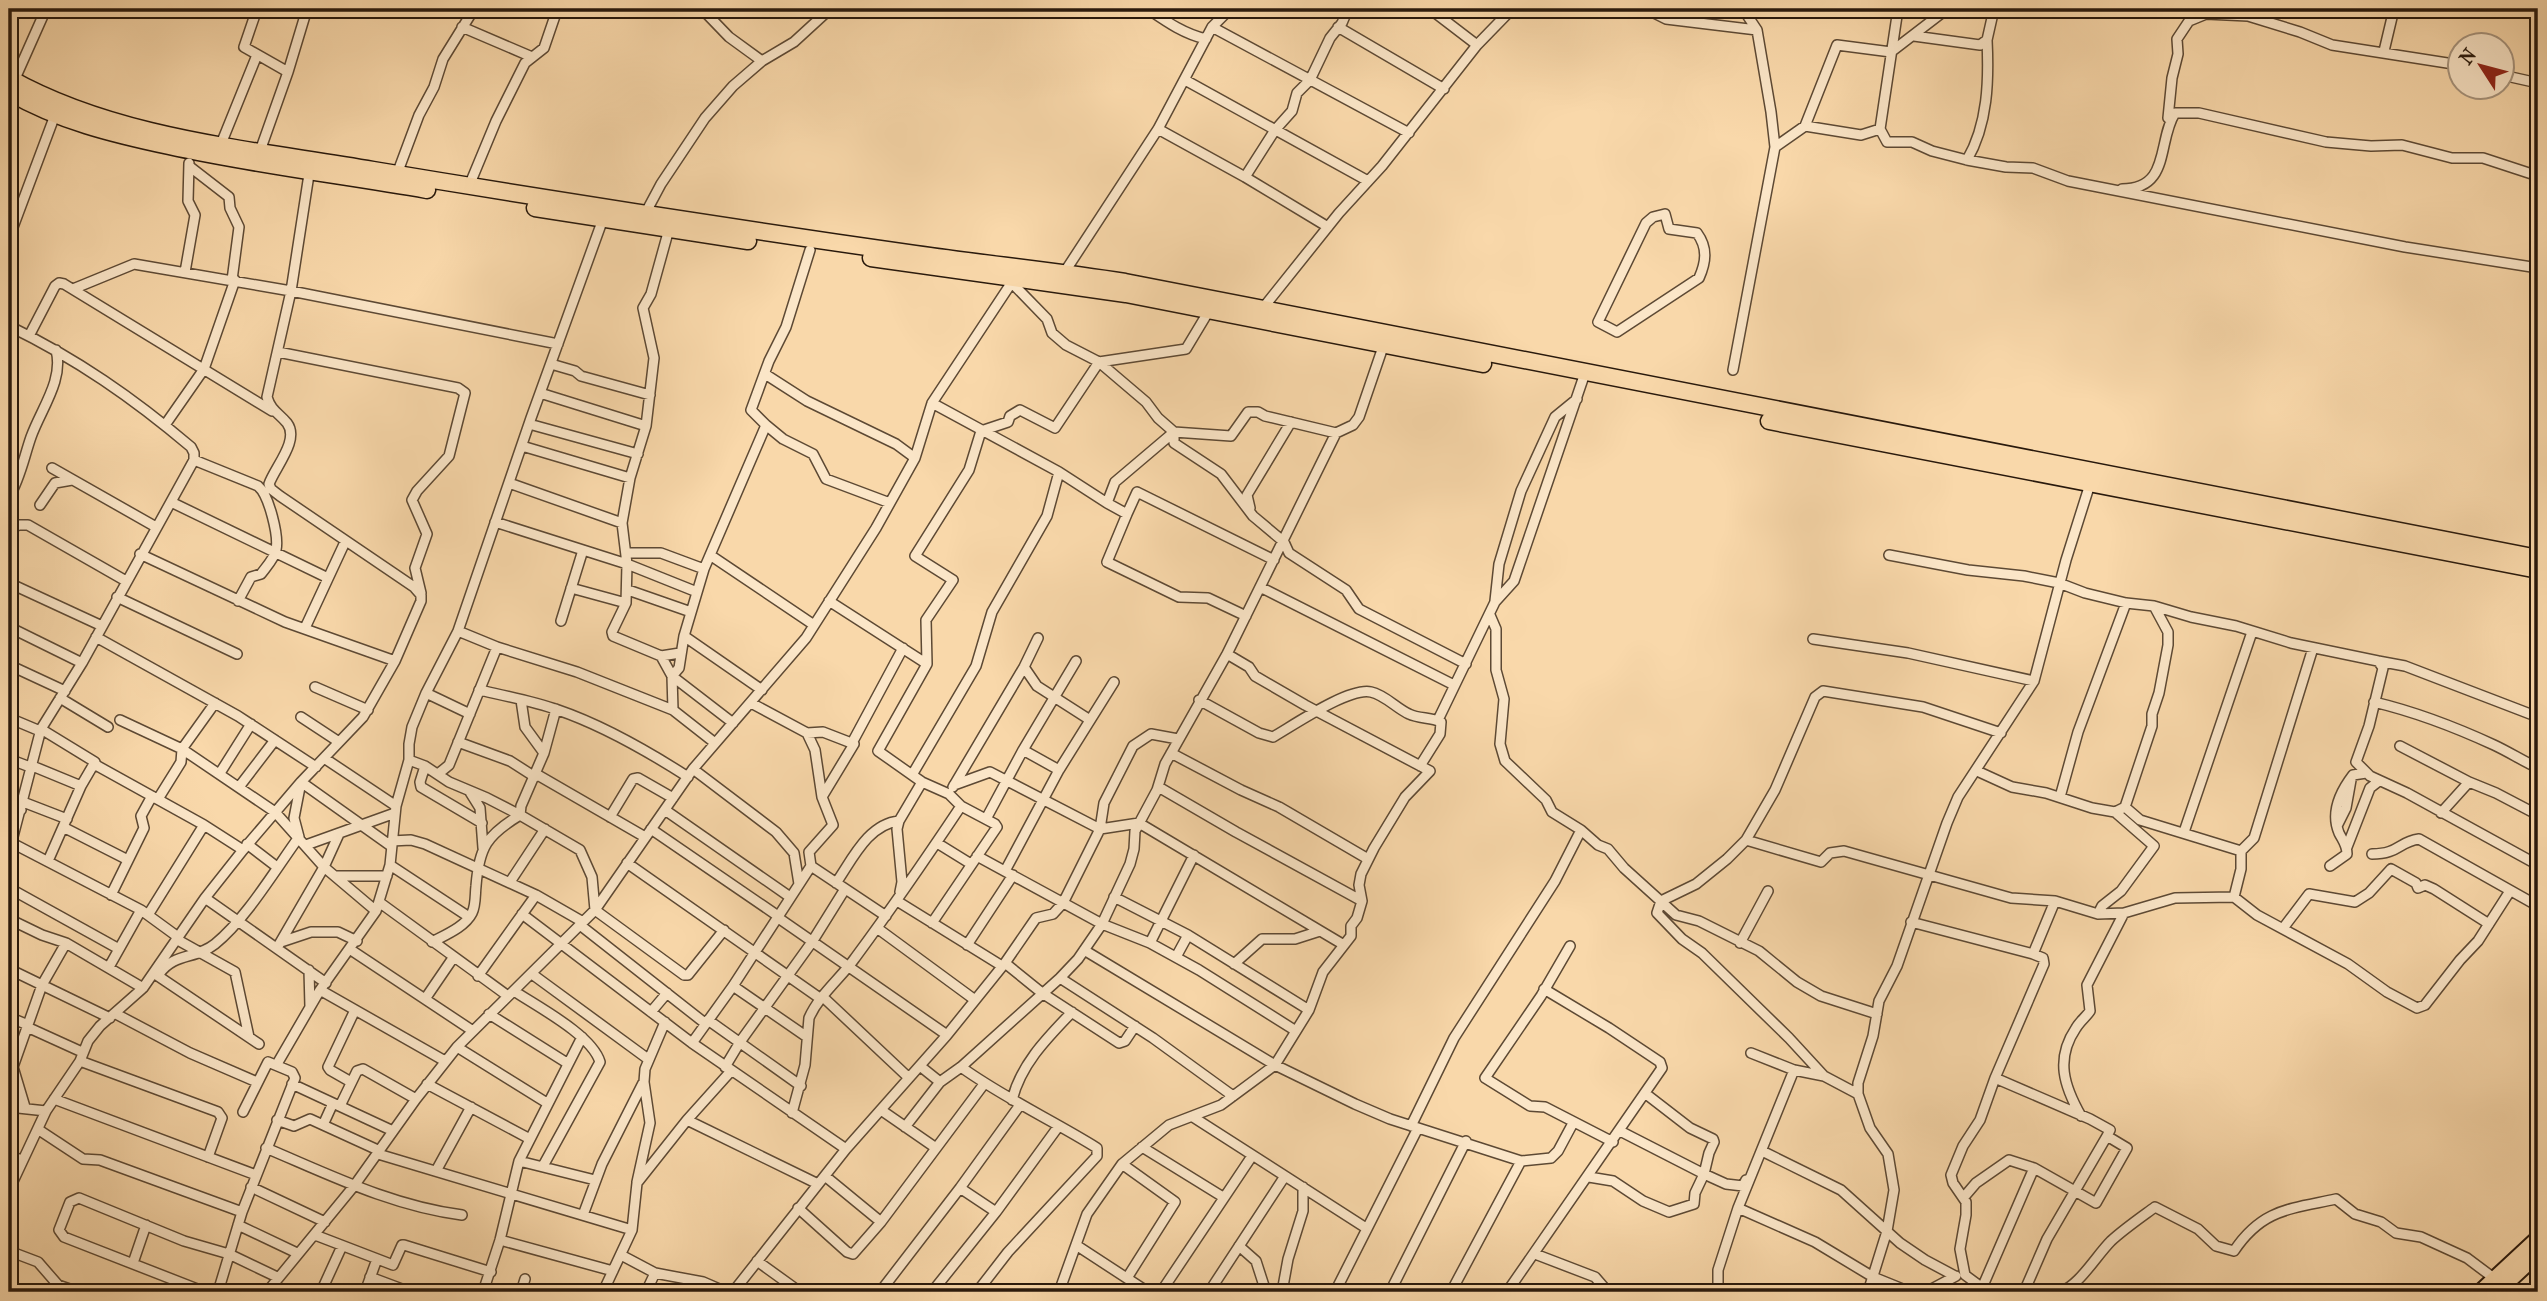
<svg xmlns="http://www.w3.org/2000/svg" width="2547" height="1301" font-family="'IM FELL French Canon',serif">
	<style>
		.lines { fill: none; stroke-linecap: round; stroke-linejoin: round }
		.minor-casing { stroke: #5d4934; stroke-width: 12 }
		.primary-casing { stroke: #29190c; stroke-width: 18 }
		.trunk-casing { stroke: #29190c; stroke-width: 19 }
		.minor { stroke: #fbe6c8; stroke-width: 9 }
		.primary { stroke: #f9d8aa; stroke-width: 14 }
		.trunk { stroke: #f9d8aa; stroke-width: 16 }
	</style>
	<rect width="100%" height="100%" fill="#f9d8aa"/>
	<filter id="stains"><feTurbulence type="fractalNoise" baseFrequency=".00286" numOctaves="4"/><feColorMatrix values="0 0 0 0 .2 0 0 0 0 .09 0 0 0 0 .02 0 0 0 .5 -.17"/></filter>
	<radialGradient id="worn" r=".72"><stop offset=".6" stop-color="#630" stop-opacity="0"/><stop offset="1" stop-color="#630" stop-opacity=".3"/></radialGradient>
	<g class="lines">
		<defs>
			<path id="minor" d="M 257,9 L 244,47 L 288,72 L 260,151
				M 702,9 L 729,37 L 762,61
				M 1148,9 C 1167,22 1184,34 1206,39
				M 1430,9 L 1477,45
				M 1646,9 L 1666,19 L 1757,30 L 1743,9
				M 1677,9 L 1697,20
				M 2189,21 L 2190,9
				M 462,27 L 532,57
				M 1212,27 L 1409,133
				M 1338,27 L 1444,89
				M 1757,30 L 1771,112 L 1775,147
				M 1914,36 L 1980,45 L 1987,40 L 1994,9
				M 2384,51 L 2394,9
				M 288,72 L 307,9
				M 2502,75 L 2538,83
				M 1185,80 L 1368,181
				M 14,81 L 46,9
				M 2168,118 L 2172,78 L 2178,54 L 2177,39 L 2189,21 L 2206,14 L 2248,16 L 2300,32 L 2332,45 L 2460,65
				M 1805,126 L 1837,45 L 1891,52 L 1947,9
				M 1158,129 L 1245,177 L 1328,227
				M 1880,129 L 1887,142 L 1912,142 L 1932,151 L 1967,160 L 2006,167 L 2033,168 L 2068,181 L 2405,247 L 2538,268
				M 221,144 L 257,55
				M 1967,160 C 1988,124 1989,80 1987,40
				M 189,166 L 229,197 L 230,208 L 239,227 L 232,280
				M 397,174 L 419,115 L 434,87 L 443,59 L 474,9
				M 1245,177 L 1275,130 L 1292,111 L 1297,93 L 1310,80 L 1330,38 L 1342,23 L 1348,9
				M 469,186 L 496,121 L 525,63 L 544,48 L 556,13 L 541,9
				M 2122,189 C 2171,189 2157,141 2175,113 L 2199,113 L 2326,142 L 2371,146 L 2402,145 L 2452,158 L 2483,158 L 2538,176
				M 645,214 L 661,184 L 705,118 L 733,86 L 762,61 L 794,42 L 830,9
				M 1665,214 L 1669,229 L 1697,233 C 1708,248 1706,262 1699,278 L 1617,332 L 1598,322 L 1646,223 L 1653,217 Z
				M 669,229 L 651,294 L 643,308 L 654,358 L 646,426 L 630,478 L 622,523 L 627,564 L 626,603 L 612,632 L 613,636 L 661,656 L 680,653
				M 9,238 L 55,115
				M 185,272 L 195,215 L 188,201 L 189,163
				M 1064,273 L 1158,129 L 1212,27 L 1230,9
				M 1012,283 L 1047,319 L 1052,333 L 1066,345 L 1099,362 L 1146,402 L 1158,418 L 1174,432 L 1174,443 L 1221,474 L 1253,516 L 1284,542 L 1289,553 L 1346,590 L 1359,609 L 1466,664
				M 73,289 L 134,264 L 291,291 L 558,344
				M 1263,308 L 1339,213 L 1382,166 L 1477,45 L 1512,9
				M 9,326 C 77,359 133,398 191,447 L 194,453 L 194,460 L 82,663 L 41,729 L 9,852
				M 29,336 L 55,286 L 59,283 L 64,284 L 272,411
				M 278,352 L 458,388 L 465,393 L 449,456 L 417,491 L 412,500 L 427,534 L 415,568 L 421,593
				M 551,364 L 575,371 L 581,376 L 650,395
				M 1733,370 L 1775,147 L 1805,126 L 1861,135 L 1880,129 L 1898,9
				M 765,374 L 807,401 L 896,444 L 915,458
				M 540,393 L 646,426
				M 932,403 L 1059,472
				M 529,424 L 638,454
				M 165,425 L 204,369 L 235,280
				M 766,425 L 783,439 L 813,454 L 826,479 L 890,503
				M 522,446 L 630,478
				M 194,460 L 258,486 C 269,495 279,536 276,550 C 274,559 266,567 261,574 L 251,577 L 238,601
				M 52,468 L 156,527
				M 509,483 L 622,523
				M 9,497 C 20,479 24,457 31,437 C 41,409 64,380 56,350
				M 171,502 L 328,578
				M 1107,503 L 1127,514 L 1107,562 L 1179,597 L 1208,598 L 1246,616
				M 40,505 L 55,483 L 72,480
				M 1250,508 L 1247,495 L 1291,422
				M 1127,514 L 1137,492 L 1274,560
				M 495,522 L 627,564 L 697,592
				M 9,529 L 19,525 L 28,525 L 126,581
				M 626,553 L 661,553 L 704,569
				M 140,554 L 285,622 L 395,661
				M 710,555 L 811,623
				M 1889,555 L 1968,570 L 2024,576 L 2059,583 L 2085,593 L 2126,603 L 2154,606 L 2191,617 L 2236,626 L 2291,643 L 2378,661 L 2383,668 L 2369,726 L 2356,762 L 2370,776 L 2407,793 L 2538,865
				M 9,583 L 102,626
				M 1260,587 L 1454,685
				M 571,588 L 626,603
				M 628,590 L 691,612
				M 117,597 L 237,654
				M 829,601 L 927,664
				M 1495,601 L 1499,564 L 1521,491 L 1555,417 L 1577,399
				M 561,621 L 583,550
				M 9,627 L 82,663
				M 305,628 L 345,542
				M 458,631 L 497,647 L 577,672 L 673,710 L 715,743
				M 684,636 L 762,690
				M 96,637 L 238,716 L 316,767
				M 1813,639 L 1908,653 L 2034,681
				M 661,656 L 672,676 L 733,723
				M 2378,661 L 2405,666 L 2538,717
				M 9,665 L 65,691
				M 1024,667 L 1037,686 L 1090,720
				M 672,676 L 679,668 L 684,636 L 704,569 L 766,425 L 751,410 L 769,361 L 786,327 L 810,250
				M 672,676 L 673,710
				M 315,687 L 368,710
				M 479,690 C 506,696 533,701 558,710 C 602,725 649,752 688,777
				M 426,693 L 470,714
				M 60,698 L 108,727
				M 521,700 L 525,727 L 544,753
				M 1199,700 L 1259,733 L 1273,737 C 1294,725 1349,687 1371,692 C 1385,695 1396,708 1409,714 C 1419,719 1431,717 1441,722 L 1440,734 L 1420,766
				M 2374,702 C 2416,712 2455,727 2494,745 C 2509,752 2523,761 2538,768
				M 751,703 L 807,733 L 823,732 L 854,744 L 822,797
				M 301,717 L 339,742
				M 9,718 L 40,731
				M 120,720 L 182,749 L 215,703
				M 1438,720 L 1495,602 L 1514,581 L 1585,373
				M 41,729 L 95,762 L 81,786 L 48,861
				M 458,742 L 510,761 L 535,777
				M 852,743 L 903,648
				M 2400,746 L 2469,782
				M 1023,750 L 1059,770
				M 1171,753 L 1241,790 L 1279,807 L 1368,859
				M 324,758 L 396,806
				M 9,759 L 30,767
				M 409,760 L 425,766 L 449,782 L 487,798 L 520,815 L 580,850 L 592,877 L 595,910 L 684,975 L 688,975 L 724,930
				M 94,764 L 204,825 L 243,850
				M 30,765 L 81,786
				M 425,766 L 420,782 L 421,787 L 482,823
				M 693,769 L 776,832 L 794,853 L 799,884
				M 1977,771 L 2012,787 L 2046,793 L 2092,808 L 2115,812 L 2154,846 L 2121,891 L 2102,906 L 2098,914
				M 220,773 L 251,724
				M 438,774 L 449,765 L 497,647
				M 536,774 L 645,837
				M 912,775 L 976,666 L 992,612 L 1047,516 L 1059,472 L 1107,503 L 1115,482 L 1174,432 L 1231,436 L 1248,412 L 1258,412 L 1265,416 L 1336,433 L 1353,425 L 1359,417 L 1384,344
				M 954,785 L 990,772 L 1100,829 L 1139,823 L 1344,945
				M 239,787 L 275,740
				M 953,787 L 1024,667 L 1038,638
				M 1157,790 L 1162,789 L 1236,832 L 1362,901
				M 470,792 L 480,808 L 483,848
				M 2060,797 L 2078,732 L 2126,603
				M 158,799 L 181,762 L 182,749 L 275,812 L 324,867 L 376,911
				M 23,802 L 67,819
				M 9,804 L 21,810
				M 2125,807 L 2140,820 L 2241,851 L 2241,869 L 2234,897
				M 665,810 L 790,897
				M 2115,812 L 2125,807 L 2152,726 L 2152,714 L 2159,693 L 2168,645 L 2168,632 L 2154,606
				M 2441,813 L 2469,782 L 2496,793 L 2538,815
				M 610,817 L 633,779 L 638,778 L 673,798
				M 986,819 L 1023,750 L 1076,661
				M 2337,826 L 2346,808 L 2351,780
				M 63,827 L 128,860
				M 651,829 L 778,916
				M 1581,830 L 1598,845 L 1608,849 L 1624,868 L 1676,915 L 1699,921 L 1759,951 L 1797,982 L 1821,996 L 1877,1014
				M 2184,832 L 2252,632
				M 1746,840 L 1821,862 L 1830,853 L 1844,851 L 2011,898 L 2055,901 L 2098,914 L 2124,913 L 2175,898 L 2234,897 L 2257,915 L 2348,964 L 2387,992 L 2417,1008 L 2425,1005 L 2460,960 L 2478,941 L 2510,891
				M 391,841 L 411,840 L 425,844 L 536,895 L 583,922
				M 12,843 L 141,910
				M 937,843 L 971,864
				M 247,844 L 277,867
				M 306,845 L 395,813
				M 2347,847 L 2370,788 L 2379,781
				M 2241,851 L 2254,838 L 2313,648
				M 2372,854 C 2399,854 2398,842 2419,839 L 2538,906
				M 977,856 L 1102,924 L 1150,943 L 1199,970 L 1296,1031
				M 627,863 L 821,999
				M 390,865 L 469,917
				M 811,866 L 886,916
				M 2330,866 L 2347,854 C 2347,845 2343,841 2339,833 C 2330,812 2340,792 2353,775 L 2366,773
				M 1005,871 L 1059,770 L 1114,682
				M 336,876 L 387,876
				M 510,882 L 545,829
				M 836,883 C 852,860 868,824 899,821
				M 9,888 L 119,949
				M 900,892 L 902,882 L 897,829 L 899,821 L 922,782
				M 111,895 L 144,828 L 141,816 L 152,796
				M 1114,897 L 1188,935 L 1309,1010
				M 205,898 L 326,983
				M 897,901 L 1002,966
				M 379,902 L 508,996
				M 522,914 L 692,1043 L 846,1149
				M 148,915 L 204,825
				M 777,917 L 947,1035
				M 9,919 L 42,935 L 66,943 L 143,988
				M 1911,922 L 2033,954 L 2055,901
				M 932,923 L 997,827 L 995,824 L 961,806 L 949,794 L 922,782 L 878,751 L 927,664 L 926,620 L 953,580 L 915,556 L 969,470 L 981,431 L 1008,422 L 1010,416 L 1020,410 L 1055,428 L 1099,362 L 1186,349 L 1210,309
				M 580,925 L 706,1024
				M 2284,927 L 2309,894 L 2355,902 L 2369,893 L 2391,869 L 2416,883 L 2418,888 L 2425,885 L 2434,889 L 2489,924
				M 877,928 L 975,1000
				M 176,939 L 235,972 L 249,1037
				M 281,942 L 311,932 L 338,932 L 357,941
				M 432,942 C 445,935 465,927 472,913 C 476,905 475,894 476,886 C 479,847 487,835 520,815 L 521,806 L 544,753 L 556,709
				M 1150,943 L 1194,855
				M 1740,943 L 1768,891
				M 967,945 L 1013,875
				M 1570,946 L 1541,996 L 1485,1078 L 1530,1106 L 1545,1107 L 1613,1142
				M 277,948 L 324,867 L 339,834
				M 351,950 L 473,1031
				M 1084,950 L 1275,1065 L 1355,1104 L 1390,1119 L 1521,1161 L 1551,1158 L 1558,1151 L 1573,1123
				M 1176,957 L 1188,935
				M 1005,963 L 1042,993 L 1119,1043 L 1125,1041 L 1135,1026
				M 1234,964 L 1262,939 L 1295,939 L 1320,931
				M 109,967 L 141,910 L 178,937
				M 9,969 L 110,1018
				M 309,970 L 310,1007
				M 155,974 L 259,1044
				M 159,974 C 175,952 195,960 215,944 C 246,919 275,870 299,837 L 294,818 L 301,782 L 391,846
				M 532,974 L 648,1059
				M 478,976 L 536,895
				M 1060,978 L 1153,1038 L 1233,1096
				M 733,986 L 807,1037
				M 320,990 L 445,1061
				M 514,991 C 538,1007 592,1035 600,1062 L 543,1166
				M 823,997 L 909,1078
				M 425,999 L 453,958
				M 651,1012 L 667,993
				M 116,1014 L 190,1053 L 257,1082
				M 489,1014 L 567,1063
				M 9,1017 L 28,1025
				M 708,1020 L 801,1086
				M 27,1027 L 82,1052
				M 692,1043 L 733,986 L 811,866 L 809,852 L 833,825 L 822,797 L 815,750 L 807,733
				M 457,1047 L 547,1103
				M 1751,1053 L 1794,1070 L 1824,1076 L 1858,1094
				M 80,1061 L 218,1112 L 222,1118 L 208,1157
				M 277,1064 L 320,990 L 376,911 L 390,865 L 396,806 L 409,760 L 409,744 L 412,727 L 426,693 L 458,631 L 531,418 L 603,219
				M 920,1066 L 940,1082
				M 725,1067 L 740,1042 L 812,942 L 845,889
				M 961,1067 C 1004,1098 1052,1120 1097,1148 L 1097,1156 L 1008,1252 L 977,1292
				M 1824,1076 L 1789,1038 L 1702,953 L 1682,939 L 1657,913 L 1661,901 L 1696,884 L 1727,859 L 1746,840 L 1775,790 L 1815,697 L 1823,691 L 1923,707 L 2001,733
				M 351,1082 L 330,1070 L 328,1067 L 355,1010
				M 292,1084 L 393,1131
				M 427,1084 L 530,1139
				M 1646,1094 L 1690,1128 L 1713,1139 L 1714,1142 L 1709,1153 L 1704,1174 L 1726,1184 L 1743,1186 L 1746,1180
				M 54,1099 L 256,1175
				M 1012,1100 C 1021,1064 1047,1038 1072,1012
				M 340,1106 L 357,1071 L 363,1069 L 416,1099
				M 9,1107 L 46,1111
				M 25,1107 L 13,1067 L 42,985 L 66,943
				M 881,1110 L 936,1148
				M 792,1113 L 805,1065 L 809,1018 C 819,995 841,978 855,958 C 892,908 927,857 961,806
				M 2081,1116 C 2064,1086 2055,1059 2076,1028 C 2080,1021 2086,1017 2090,1011 L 2087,985 L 2124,913
				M 1193,1117 L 1366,1228
				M 277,1120 L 294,1126 L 310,1119 L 380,1151
				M 687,1120 L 818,1184
				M 323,1125 L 333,1103
				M 1411,1126 L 1454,1038 L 1555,881 L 1581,830 L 1552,812 L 1546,800 L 1505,761 L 1500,744 L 1504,699 L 1496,670 L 1496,629 L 1490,615
				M 905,1127 L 940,1082 L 961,1067 L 1060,978 L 1078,959 L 1102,924 L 1130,864 L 1134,849 L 1135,831 L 1157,790 L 1165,764 L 1227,654 L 1336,433
				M 39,1130 L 83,1159 L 100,1160 L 242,1212
				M 1142,1147 L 1223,1197
				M 266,1148 C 330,1175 392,1206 462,1215
				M 1762,1151 L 1841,1190 L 1900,1243 L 1925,1260 L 1955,1276
				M 378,1154 L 632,1230
				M 9,1155 L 21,1160
				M 519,1161 L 595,1180
				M 1122,1164 L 1175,1202 L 1127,1278
				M 436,1171 L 471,1107
				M 825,1176 L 881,1222
				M 1589,1177 L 1613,1181 L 1643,1201 L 1669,1212 L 1694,1204 L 1695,1193 L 1704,1174 L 1620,1131
				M 637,1182 L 650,1123 L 644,1082 L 645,1069 L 665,1022
				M 251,1187 L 325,1222
				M 960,1188 L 996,1212
				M 9,1190 L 46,1111 L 80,1061 L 88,1041 L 100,1026 L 143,988 L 205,898 L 243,850 L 301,782 L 363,717 L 395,661 L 421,601 L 421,595 L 414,587 L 280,496 L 271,489 L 269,484 C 275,467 300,440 287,423 C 279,413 271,411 267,397 L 291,291 L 310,168
				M 1964,1197 L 1976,1183 L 2009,1160 L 2034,1168 L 2096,1203 L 2127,1148 L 2107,1136 L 2110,1130 L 2090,1119 L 1995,1078
				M 798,1208 L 847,1252 L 853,1254 L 881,1222 L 984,1084
				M 1738,1208 L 1815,1242 L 1873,1277 L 1910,1292
				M 583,1215 L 602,1164 L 643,1083
				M 238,1225 L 297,1253
				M 315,1235 L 393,1265 L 402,1245 L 404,1245 L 491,1272
				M 500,1240 L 613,1271
				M 1076,1245 L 1148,1292
				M 1239,1246 L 1256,1261 L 1266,1292
				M 9,1251 L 38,1262 L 58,1285 L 78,1292
				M 1535,1254 L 1595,1277 L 1608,1292
				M 621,1255 L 655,1273 L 703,1282 L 726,1292
				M 757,1261 L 800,1292
				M 133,1263 L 146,1225
				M 370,1277 L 410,1292
				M 1982,1288 L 2034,1168
				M 205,1292 L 64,1237 L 59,1230 L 70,1202 L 79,1198 L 184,1241 L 229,1254 L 277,1277
				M 218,1292 L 242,1212 L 295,1078 L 292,1072 L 268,1062 L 243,1112
				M 267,1292 L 354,1186 L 416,1099 L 457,1047 L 595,910 L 693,769 L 806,638 L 876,528 L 915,458 L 932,403 L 1014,279
				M 321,1292 L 342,1246
				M 365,1292 L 377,1259
				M 483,1292 L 500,1240 L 519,1161 L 582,1037
				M 521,1292 L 525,1279
				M 603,1292 L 632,1230 L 637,1183 L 687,1120 L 731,1071
				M 646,1292 L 655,1273
				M 733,1292 L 846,1149 L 947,1035 L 1005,963 L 1036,918 L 1053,914 L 1063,903 L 1100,829 L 1104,803 L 1133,746 L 1151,734 L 1178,739
				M 880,1292 L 960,1188 L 1020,1105
				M 932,1292 L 996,1212 L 1058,1127
				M 1059,1292 L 1087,1214 L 1122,1164 L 1169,1125 L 1221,1105 L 1275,1065 L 1309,1010 L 1323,972 L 1351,936 L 1351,926 L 1357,918 L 1362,901 L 1359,885 L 1361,874 L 1374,848 L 1405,797 L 1430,771 L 1305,705 L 1255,676 L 1249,667 L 1227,654
				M 1161,1292 L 1252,1156
				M 1209,1292 L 1285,1176
				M 1282,1292 L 1288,1259 L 1303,1211 L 1303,1187
				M 1335,1292 L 1418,1128
				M 1390,1292 L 1466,1141
				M 1451,1292 L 1521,1161
				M 1507,1292 L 1662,1068 L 1660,1062 L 1609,1028 L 1544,989
				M 1718,1292 L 1718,1270 L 1738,1208 L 1794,1070
				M 1868,1292 L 1887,1231 L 1894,1190 L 1888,1154 L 1870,1128 L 1858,1094 L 1858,1083 L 1873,1036 L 1879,1001 L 1897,966 L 1947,823 L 1958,797 L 2034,681 L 2066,560 L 2090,484
				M 1926,1292 L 1956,1276
				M 1988,1292 L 1965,1275 L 1960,1249 L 1966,1215 L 1966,1202 L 1953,1183 L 1951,1175 L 1963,1146 L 1980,1120 L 1995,1078 L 2044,964 L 2043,958 L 2033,954
				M 2024,1292 L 2047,1239 L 2107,1136
				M 2060,1292 C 2079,1286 2096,1256 2111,1241 C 2124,1229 2140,1218 2155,1207 L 2198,1229 L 2216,1246 L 2234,1251 C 2262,1209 2290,1209 2336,1199 L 2355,1214 L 2381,1222 L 2396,1233 L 2421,1237 L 2467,1258 L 2495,1279"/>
			<path id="primary" d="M 2480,1292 L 2538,1238
				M 2497,1292 L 2538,1254"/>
			<path id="trunk" d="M 9,78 C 117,139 252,149 373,170 C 553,200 734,228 915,254 C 985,264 1055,271 1125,282 L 2538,558
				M 9,92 C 59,121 113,134 169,146 C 255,165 341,175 427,190
				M 535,208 L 748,241
				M 871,258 L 1126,294 L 1483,364
				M 1769,421 L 2538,570"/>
		</defs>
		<use href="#minor" class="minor-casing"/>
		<use href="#primary" class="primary-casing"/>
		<use href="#trunk" class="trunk-casing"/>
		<use href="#minor" class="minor"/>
		<use href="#primary" class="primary"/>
		<use href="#trunk" class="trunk"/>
	</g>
	<rect width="2547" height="1301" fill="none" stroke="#f9d8aa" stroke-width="35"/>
	<rect x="10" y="10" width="2526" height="1280" fill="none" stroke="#29190c" stroke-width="3.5"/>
	<rect x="18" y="18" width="2512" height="1266" fill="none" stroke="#29190c" stroke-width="2"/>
	<g transform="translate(2481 66) rotate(306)"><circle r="33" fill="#fbe6c8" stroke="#a7947d" stroke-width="2"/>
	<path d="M0-5L12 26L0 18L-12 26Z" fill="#8f2418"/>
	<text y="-10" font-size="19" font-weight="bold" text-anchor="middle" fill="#29190c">N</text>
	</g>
	<rect width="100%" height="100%" filter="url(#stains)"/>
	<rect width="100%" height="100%" fill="url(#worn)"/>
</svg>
